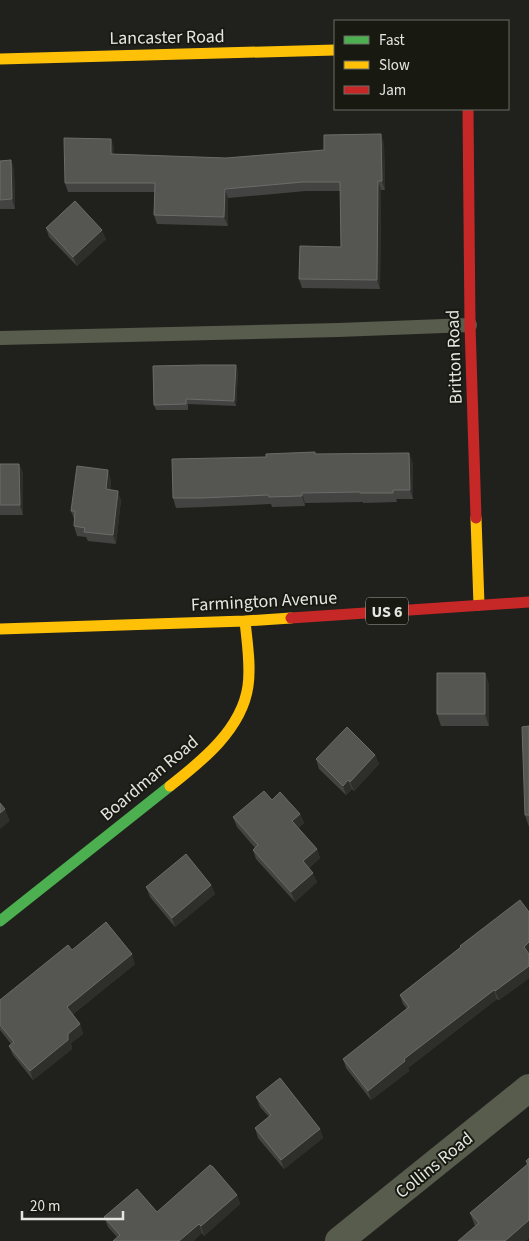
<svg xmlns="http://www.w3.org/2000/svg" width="529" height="1241" font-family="'Source Sans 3',sans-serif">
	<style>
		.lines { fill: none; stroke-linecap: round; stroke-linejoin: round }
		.lane { stroke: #585c4d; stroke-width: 14 }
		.street { stroke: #585c4d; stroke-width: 28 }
		.fast { stroke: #4caf50; stroke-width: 11 }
		.slow { stroke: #ffc107; stroke-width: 11 }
		.jam { stroke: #c62828; stroke-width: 11 }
		.wall { fill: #434441 }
		.shaded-wall { fill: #2e2f2b }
		.building { fill: #555652; stroke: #6b6c69 }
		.labels { text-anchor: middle; stroke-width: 4; stroke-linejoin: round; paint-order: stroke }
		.shield { fill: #181a12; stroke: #a8a9a3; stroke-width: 1 }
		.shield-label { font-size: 16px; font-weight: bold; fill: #e5e6e1 }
		.street-label { font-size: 18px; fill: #e5e6e1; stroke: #181a12 }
	</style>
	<rect width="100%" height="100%" fill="#20211d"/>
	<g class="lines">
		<path class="lane" d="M 0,338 L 338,330 L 470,325"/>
		<path class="street" d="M 339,1241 L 529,1088"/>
		<path class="fast" d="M 0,921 L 170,786"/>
		<path class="slow" d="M 0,59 L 335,50
			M 476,518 L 479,605
			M 0,629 L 245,621 L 291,618
			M 170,786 C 202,761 242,729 248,686 C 251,665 247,642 245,621"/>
		<path class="jam" d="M 468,109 L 470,325 L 476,518
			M 291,618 L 529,602"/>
	</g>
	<path class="wall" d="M 384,143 L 385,190 L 381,190 L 380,289 L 302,288 L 299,279 L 341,247 L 340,191 L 306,191 L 228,198 L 228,226 L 157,224 L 154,215 L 155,192 L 68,192 L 65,183 L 114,147 L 114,154 L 226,158 L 324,150 Z
		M 11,160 L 14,170 L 15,209 L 0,209 L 0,161 Z
		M 46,228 L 106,239 L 77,266 L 49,237 Z
		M 238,371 L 236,406 L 188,404 L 188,410 L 156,410 L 154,405 Z
		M 316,454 L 413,463 L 413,499 L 396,499 L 397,502 L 363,503 L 363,502 L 305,503 L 305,506 L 272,507 L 271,504 L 205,507 L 176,508 L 173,498 L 266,457 Z
		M 0,464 L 19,464 L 23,474 L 23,515 L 0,515 Z
		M 111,480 L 110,490 L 121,500 L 116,544 L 88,541 L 86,537 L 77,536 L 74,526 L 74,519 L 71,511 Z
		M 485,673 L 489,685 L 489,726 L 441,726 L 437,714 Z
		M 529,726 L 529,827 L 525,815 Z
		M 375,755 L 379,764 L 354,791 L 352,789 L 346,795 L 319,769 L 316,759 Z
		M 272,800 L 300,814 L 304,823 L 298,828 L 317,849 L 320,858 L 309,868 L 317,882 L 295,902 L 256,859 L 253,850 L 255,848 L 237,827 L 233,817 Z
		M 211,885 L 215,894 L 175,927 L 150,897 L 146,887 Z
		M 529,912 L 529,978 L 499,1000 L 497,999 L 408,1068 L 409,1071 L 371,1100 L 346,1068 L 343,1059 L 407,1009 L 403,1004 L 400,995 L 461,947 L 460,946 Z
		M 72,950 L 135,964 L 72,1015 L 80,1024 L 83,1034 L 71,1043 L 72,1049 L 33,1080 L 13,1055 L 9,1046 L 11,1044 L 0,1030 L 0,1000 Z
		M 256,1097 L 320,1129 L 323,1138 L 284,1169 L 258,1138 L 255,1128 L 269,1117 L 260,1107 Z
		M 529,1158 L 529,1238 L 525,1241 L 475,1226 L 470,1213 L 527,1164 L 526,1161 Z
		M 237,1195 L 240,1204 L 204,1236 L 202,1233 L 117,1237 L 108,1227 L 104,1217 L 157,1212 Z"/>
	<path class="shaded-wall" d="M 381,134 L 384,143 L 385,190 L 382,181 Z
		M 111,139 L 114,147 L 114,163 L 111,154 Z
		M 11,160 L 14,170 L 15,209 L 12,199 Z
		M 378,181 L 381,190 L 380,289 L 377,280 Z
		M 225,189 L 228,198 L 228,226 L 224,217 Z
		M 102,230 L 106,239 L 77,266 L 73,257 Z
		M 236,365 L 238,371 L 236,406 L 234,401 Z
		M 409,453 L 413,463 L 413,499 L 410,490 Z
		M 19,464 L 23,474 L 23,515 L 20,505 Z
		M 108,470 L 111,480 L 109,498 L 106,489 Z
		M 118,491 L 121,500 L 116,544 L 113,535 Z
		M 302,493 L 305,503 L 305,506 L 302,496 Z
		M 485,673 L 489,685 L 489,726 L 485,714 Z
		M 375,755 L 379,764 L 354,791 L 350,782 Z
		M 348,780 L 352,789 L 346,795 L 343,786 Z
		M 5,809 L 10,821 L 0,829 L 0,813 Z
		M 300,814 L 304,823 L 295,830 L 292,821 Z
		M 317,849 L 320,858 L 306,870 L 303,861 Z
		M 313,873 L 317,882 L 295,902 L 291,892 Z
		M 211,885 L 215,894 L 175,927 L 172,918 Z
		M 529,942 L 529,954 L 524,947 Z
		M 132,954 L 135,964 L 70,1017 L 67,1007 Z
		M 529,966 L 529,978 L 499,1000 L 495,991 Z
		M 494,990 L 497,999 L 408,1068 L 409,1071 L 371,1100 L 368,1091 L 404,1059 Z
		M 80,1024 L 83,1034 L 71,1043 L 72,1049 L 33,1080 L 30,1071 L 68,1034 Z
		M 320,1129 L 323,1138 L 284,1169 L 281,1160 Z
		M 237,1195 L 240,1204 L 204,1236 L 201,1226 Z
		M 529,1220 L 529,1238 L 525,1241 L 505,1241 Z
		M 199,1224 L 202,1233 L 194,1241 L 179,1241 Z"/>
	<path class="building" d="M 381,134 L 382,181 L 378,181 L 377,280 L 299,279 L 300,246 L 341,247 L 340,182 L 303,182 L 225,189 L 224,217 L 154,215 L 155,183 L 65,183 L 64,138 L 111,139 L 111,154 L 226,158 L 324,150 L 324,135 Z
		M 11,160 L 12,199 L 0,200 L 0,161 Z
		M 75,201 L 102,230 L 73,257 L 46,228 Z
		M 203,365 L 236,365 L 234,401 L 186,399 L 186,404 L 154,405 L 153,366 Z
		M 315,452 L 315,454 L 409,453 L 410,490 L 393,490 L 393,493 L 360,493 L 360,492 L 302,493 L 302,496 L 269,497 L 268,495 L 202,498 L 173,498 L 172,459 L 266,457 L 266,454 Z
		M 0,464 L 19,464 L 20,505 L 0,505 Z
		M 77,466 L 108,470 L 106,489 L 118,491 L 113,535 L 84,532 L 85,528 L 74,526 L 75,511 L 71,511 Z
		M 437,673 L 485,673 L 485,714 L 437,714 Z
		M 529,726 L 529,815 L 525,815 L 522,727 Z
		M 347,727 L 375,755 L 350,782 L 348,780 L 343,786 L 316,759 Z
		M 264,791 L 272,800 L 280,792 L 300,814 L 292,821 L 317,849 L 303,861 L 313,873 L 291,892 L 253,850 L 258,845 L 233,817 Z
		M 0,803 L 5,809 L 0,813 Z
		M 186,854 L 211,885 L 172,918 L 146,887 Z
		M 520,900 L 529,912 L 529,942 L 524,947 L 529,954 L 529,966 L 495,991 L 494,990 L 404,1059 L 405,1061 L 368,1091 L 343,1059 L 409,1007 L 400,995 L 461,947 L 460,946 Z
		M 106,922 L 132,954 L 67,1007 L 80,1024 L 68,1034 L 68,1040 L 30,1071 L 9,1046 L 14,1042 L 0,1025 L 0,1000 L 68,945 L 72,950 Z
		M 280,1078 L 320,1129 L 281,1160 L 255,1128 L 271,1115 L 256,1097 Z
		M 529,1158 L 529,1220 L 505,1241 L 458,1241 L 479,1223 L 470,1213 L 528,1164 L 526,1161 Z
		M 210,1165 L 213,1167 L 237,1195 L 201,1226 L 199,1224 L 179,1241 L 113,1241 L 120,1235 L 104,1217 L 137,1189 L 157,1212 Z"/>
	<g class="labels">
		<rect class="shield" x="366" y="597.5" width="42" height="27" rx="4"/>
		<g class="shield-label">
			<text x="387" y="617">US 6</text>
		</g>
		<g class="street-label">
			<text transform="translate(167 37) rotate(-1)" y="6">Lancaster Road</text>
			<text transform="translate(454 357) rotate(-92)" y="6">Britton Road</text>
			<text transform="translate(264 601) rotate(-3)" y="6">Farmington Avenue</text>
			<text transform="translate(149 778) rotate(-40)" y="6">Boardman Road</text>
			<text transform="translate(434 1165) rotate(-39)" y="6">Collins Road</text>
		</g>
	</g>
	<rect x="334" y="20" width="175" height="90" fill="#181a12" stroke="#6a6c65"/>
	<rect x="344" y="36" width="25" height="8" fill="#4caf50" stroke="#6a6c65"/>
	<text x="379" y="45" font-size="15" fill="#e5e6e1">Fast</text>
	<rect x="344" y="61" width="25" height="8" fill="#ffc107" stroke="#6a6c65"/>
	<text x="379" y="70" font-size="15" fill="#e5e6e1">Slow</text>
	<rect x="344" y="86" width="25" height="8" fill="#c62828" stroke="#6a6c65"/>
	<text x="379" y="95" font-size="15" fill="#e5e6e1">Jam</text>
	<path d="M22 1211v8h101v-8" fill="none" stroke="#e5e6e1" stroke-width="2.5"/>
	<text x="30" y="1211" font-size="15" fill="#e5e6e1" stroke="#181a12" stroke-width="4" paint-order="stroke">20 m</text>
</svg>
